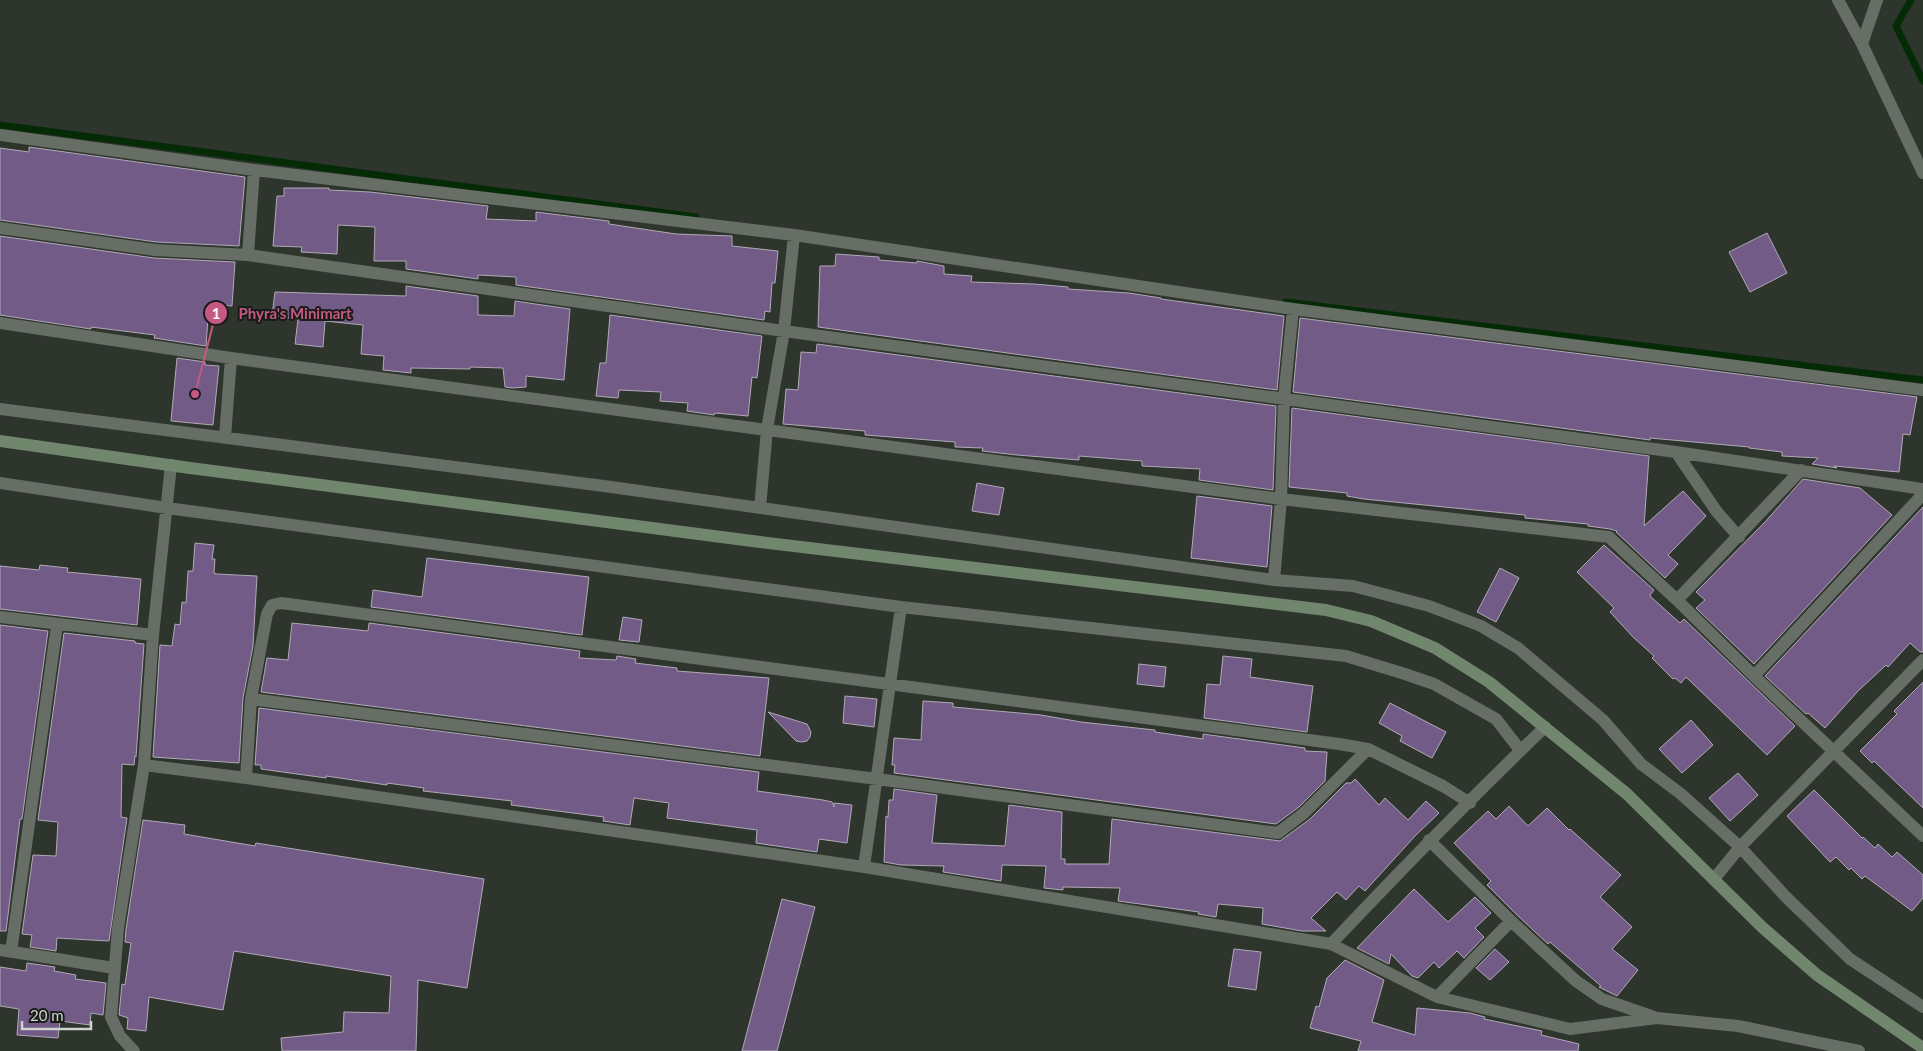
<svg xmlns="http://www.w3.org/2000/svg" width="1923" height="1051" font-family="Lato,sans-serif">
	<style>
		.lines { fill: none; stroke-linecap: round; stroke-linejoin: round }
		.stream { stroke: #052b06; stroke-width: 7 }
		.building { fill: #735b88; stroke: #b0aab5 }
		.street { stroke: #666e65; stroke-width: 12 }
		.secondary { stroke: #70876e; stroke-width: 12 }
		.leader { fill: none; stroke: #c65983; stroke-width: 2 }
		.callout-dot { fill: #c65983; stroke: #181b18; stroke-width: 2 }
		.mark-label { font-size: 15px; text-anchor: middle; font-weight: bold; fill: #fff }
		.callout-label { font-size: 15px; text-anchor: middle; font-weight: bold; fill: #c65983; stroke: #181b18; stroke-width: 4; stroke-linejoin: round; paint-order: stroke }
	</style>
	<rect width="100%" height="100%" fill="#2e352d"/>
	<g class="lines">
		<path class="stream" d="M 1911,0 L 1896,26 L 1923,81
			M 0,125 L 696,217
			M 1286,302 L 1923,380"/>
	</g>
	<path class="building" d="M 29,147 L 245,177 L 239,246 L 156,242 L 0,220 L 0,148 L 29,152 Z
		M 284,188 L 329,188 L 329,190 L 370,192 L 488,206 L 486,219 L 536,221 L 536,212 L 609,221 L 609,224 L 676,234 L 732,236 L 732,246 L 778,251 L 775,283 L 772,283 L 770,312 L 765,311 L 764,320 L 516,285 L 516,277 L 478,275 L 478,279 L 406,269 L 406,261 L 374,261 L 375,227 L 338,225 L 337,254 L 301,252 L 302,247 L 273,246 L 277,196 L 284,196 Z
		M 1767,233 L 1787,273 L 1750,292 L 1729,252 Z
		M 0,236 L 154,258 L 235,262 L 232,306 L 209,304 L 206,346 L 154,338 L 155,335 L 91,327 L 91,329 L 0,315 Z
		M 836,254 L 879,257 L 879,260 L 917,263 L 917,261 L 944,266 L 944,274 L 972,276 L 971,282 L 1034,284 L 1068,287 L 1068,289 L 1129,293 L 1161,298 L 1161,299 L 1284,316 L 1277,390 L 818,327 L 820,266 L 835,266 Z
		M 406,286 L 478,296 L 478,315 L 514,316 L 515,301 L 570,309 L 564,380 L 526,376 L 526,387 L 513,388 L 505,387 L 503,368 L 470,367 L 470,369 L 411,368 L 411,373 L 383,370 L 384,356 L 361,354 L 363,325 L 325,321 L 323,347 L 295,344 L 298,319 L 272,316 L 275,292 L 406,296 Z
		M 610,315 L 762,336 L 757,378 L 752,377 L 748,416 L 715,413 L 714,415 L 687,411 L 688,403 L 660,401 L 661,392 L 619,390 L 618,398 L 596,396 L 600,363 L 606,363 Z
		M 1300,318 L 1917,397 L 1910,435 L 1903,434 L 1899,472 L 1834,466 L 1837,468 L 1812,464 L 1818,458 L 1782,456 L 1782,452 L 1749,448 L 1749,447 L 1650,438 L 1650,440 L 1293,392 Z
		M 817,344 L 1276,406 L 1273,490 L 1199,480 L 1200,469 L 1142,466 L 1142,461 L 1079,456 L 1079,460 L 1017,455 L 982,451 L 983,448 L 955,447 L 955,442 L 865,435 L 865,431 L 783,424 L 786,389 L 798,390 L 801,352 L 816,353 Z
		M 177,358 L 205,362 L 205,365 L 219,366 L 213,425 L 171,421 Z
		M 1292,408 L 1649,456 L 1644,526 L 1683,491 L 1706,516 L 1668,555 L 1678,564 L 1665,578 L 1616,532 L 1617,531 L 1610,529 L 1588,526 L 1588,524 L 1525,518 L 1525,515 L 1364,499 L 1347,496 L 1347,493 L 1289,487 Z
		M 1803,479 L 1860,488 L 1892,515 L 1754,664 L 1696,608 L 1705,600 L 1696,592 L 1765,522 Z
		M 977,483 L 1004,488 L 999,515 L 972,511 Z
		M 1197,496 L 1272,506 L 1267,567 L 1191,558 Z
		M 1923,507 L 1923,652 L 1920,652 L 1910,643 L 1888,667 L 1886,665 L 1858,691 L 1825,728 L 1808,713 L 1806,714 L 1765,676 Z
		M 195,543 L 214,545 L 212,559 L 215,559 L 214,573 L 217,574 L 257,576 L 253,646 L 243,698 L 239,763 L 153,757 L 160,645 L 172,646 L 175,624 L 180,625 L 182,602 L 186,603 L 188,571 L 193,571 Z
		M 1604,545 L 1654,590 L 1650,595 L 1651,597 L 1680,623 L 1684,619 L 1795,726 L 1767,755 L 1686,677 L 1681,683 L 1675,678 L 1673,679 L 1652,658 L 1654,656 L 1633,637 L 1610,612 L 1614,608 L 1577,572 Z
		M 427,558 L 589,577 L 582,635 L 371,607 L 373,590 L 422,597 Z
		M 40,565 L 68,568 L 67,572 L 141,579 L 137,625 L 0,609 L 0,566 L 39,570 Z
		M 1500,568 L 1519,578 L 1496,622 L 1477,612 Z
		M 623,617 L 642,620 L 639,642 L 619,640 Z
		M 292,623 L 368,631 L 369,623 L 580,651 L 579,658 L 616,660 L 617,656 L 636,659 L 635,663 L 677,668 L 677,671 L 769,678 L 760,756 L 261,692 L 267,658 L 288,660 Z
		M 0,625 L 48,631 L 22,819 L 20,819 L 6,931 L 0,931 Z
		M 64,633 L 135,641 L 135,643 L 144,644 L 136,757 L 135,756 L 134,765 L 122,764 L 121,817 L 127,818 L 109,941 L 57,938 L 56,951 L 30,947 L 32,935 L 22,934 L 33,855 L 56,856 L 58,822 L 38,820 Z
		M 1223,656 L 1252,659 L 1250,677 L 1313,686 L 1307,732 L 1204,718 L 1207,684 L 1220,685 Z
		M 1139,664 L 1166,667 L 1164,687 L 1137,684 Z
		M 1923,682 L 1923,808 L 1874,761 L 1872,763 L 1860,751 L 1897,714 L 1894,711 Z
		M 845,696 L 877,699 L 874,727 L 843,723 Z
		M 923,701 L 953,703 L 953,707 L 1041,715 L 1081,722 L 1155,730 L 1155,732 L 1203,739 L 1203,734 L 1305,748 L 1305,751 L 1327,752 L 1325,781 L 1299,807 L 1276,824 L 894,773 L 895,765 L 892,765 L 894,738 L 921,740 Z
		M 1390,703 L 1446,732 L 1432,758 L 1400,741 L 1402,736 L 1379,723 Z
		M 259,708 L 759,772 L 757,791 L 823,800 L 832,802 L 834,807 L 834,803 L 852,805 L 847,843 L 819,839 L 817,852 L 756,843 L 757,830 L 667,818 L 669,803 L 634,798 L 630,825 L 603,821 L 604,817 L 511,805 L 512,801 L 423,791 L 424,788 L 387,783 L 387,785 L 326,776 L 326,778 L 261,769 L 261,765 L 255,765 Z
		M 768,712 L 807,724 L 811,732 L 810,737 L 807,741 L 802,742 L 796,741 Z
		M 1691,720 L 1713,745 L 1682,773 L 1659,749 Z
		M 1738,773 L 1758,795 L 1730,821 L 1709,798 Z
		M 1355,779 L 1379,805 L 1385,798 L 1408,820 L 1426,801 L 1439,813 L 1415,836 L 1365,891 L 1359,886 L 1346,900 L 1337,892 L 1311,918 L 1326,931 L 1302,931 L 1262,924 L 1263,908 L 1218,904 L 1216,917 L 1198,914 L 1199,912 L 1118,901 L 1120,888 L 1063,887 L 1063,890 L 1044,888 L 1046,866 L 1002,865 L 1001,881 L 943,872 L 944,866 L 901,865 L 884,862 L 886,816 L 888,817 L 889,800 L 893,800 L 894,789 L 937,795 L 932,843 L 1005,846 L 1009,805 L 1062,812 L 1061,859 L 1065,859 L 1065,864 L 1109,864 L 1112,819 L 1280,841 L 1310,819 L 1346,783 L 1351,783 Z
		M 1814,790 L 1862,838 L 1863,837 L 1875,848 L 1878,844 L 1892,857 L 1897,852 L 1923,875 L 1923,898 L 1912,911 L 1865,876 L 1862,879 L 1851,868 L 1849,870 L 1836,857 L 1830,862 L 1787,816 Z
		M 1509,806 L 1528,826 L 1547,808 L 1569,830 L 1570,829 L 1621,875 L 1600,897 L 1632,927 L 1612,949 L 1638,970 L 1617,996 L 1599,987 L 1601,986 L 1550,942 L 1548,944 L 1517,915 L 1487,885 L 1491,881 L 1454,843 L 1488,811 L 1496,819 Z
		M 143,820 L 185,825 L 184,834 L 255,846 L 256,843 L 484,879 L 467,988 L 418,980 L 416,1051 L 282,1051 L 281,1038 L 343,1032 L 344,1012 L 389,1013 L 391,976 L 234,951 L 223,1010 L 149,997 L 146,1031 L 127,1029 L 128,1018 L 119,1015 L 122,984 L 125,985 L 131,943 L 125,942 L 126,929 Z
		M 1414,889 L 1448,922 L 1475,897 L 1491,913 L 1475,928 L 1484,937 L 1464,958 L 1457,951 L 1439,968 L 1434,962 L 1418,978 L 1412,976 L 1391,954 L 1389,964 L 1357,948 Z
		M 782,899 L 815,907 L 777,1051 L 742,1051 Z
		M 1234,949 L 1261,952 L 1256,990 L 1228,986 Z
		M 1495,949 L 1509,962 L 1490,980 L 1476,968 Z
		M 1345,960 L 1384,980 L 1372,1022 L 1415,1035 L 1417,1008 L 1470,1013 L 1485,1017 L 1484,1019 L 1542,1031 L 1541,1035 L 1579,1044 L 1578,1051 L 1358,1051 L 1361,1041 L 1310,1028 L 1316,1006 L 1319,1007 L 1327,978 Z
		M 27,963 L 55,967 L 54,971 L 76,975 L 75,979 L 106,983 L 103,1015 L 91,1013 L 90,1025 L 60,1021 L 58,1038 L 17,1035 L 19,1009 L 0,1006 L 0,967 L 26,971 Z"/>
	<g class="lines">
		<path class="street" d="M 1838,0 L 1862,44
			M 1877,0 L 1862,44 L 1923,173
			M 0,135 L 254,170 L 794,235 L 1293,309 L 1923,390
			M 0,228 L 155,250 L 248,255 L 784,331 L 1676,452 L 1923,489
			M 248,255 L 254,170
			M 0,323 L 231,358 L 1281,499 L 1609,537 L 1677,600 L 1754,676 L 1923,836
			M 0,409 L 604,486 L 1274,580 L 1353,586 L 1429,606 L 1481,626 L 1518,648 L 1603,720 L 1641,764 L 1681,794 L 1740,847 L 1786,897 L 1850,959 L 1923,1007
			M 225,437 L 231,358
			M 1676,452 L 1717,512 L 1739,537
			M 0,483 L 167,508 L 901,607 L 1346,656 L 1405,674 L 1434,684 L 1496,719 L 1520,750
			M 760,508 L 767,429 L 784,331 L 794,235
			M 1274,580 L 1281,499 L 1284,398 L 1293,309
			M 1677,600 L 1801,470
			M 0,617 L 153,635
			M 1754,676 L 1923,494
			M 251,699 L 877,779 L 1278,833 L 1304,813 L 1368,749
			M 144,765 L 246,778 L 864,867 L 1331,944 L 1437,997 L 1570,1029 L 1657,1018 L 1738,1026 L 1859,1051
			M 246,778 L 251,699 L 267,614 L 272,605 L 281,603 L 1339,744 L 1368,749 L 1443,786 L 1470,803
			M 1429,840 L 1511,921 L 1576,981 L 1602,999 L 1654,1017
			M 864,867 L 901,607
			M 1714,879 L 1740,847 L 1923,660
			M 1331,944 C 1401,870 1472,797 1545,727
			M 0,950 L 114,968
			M 11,952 L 57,625
			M 1437,997 L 1511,921
			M 134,1051 L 120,1036 L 111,1017 L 118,928 L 144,765 L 153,635 L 171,465"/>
		<path class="secondary" d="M 0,441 L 190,468 L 760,542 L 1326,610 L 1371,621 L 1435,648 L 1489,682 L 1627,794 L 1762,927 L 1817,975 L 1923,1048"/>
	</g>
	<path class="leader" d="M195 394L216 313"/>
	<g class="callout-dot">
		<circle cx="195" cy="394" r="5"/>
		<circle cx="216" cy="313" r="12"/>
	</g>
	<g class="mark-label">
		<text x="216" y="319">1</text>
	</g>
	<g class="callout-label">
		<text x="295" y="319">Phyra's Minimart</text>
	</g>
	<path d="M22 1021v8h69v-8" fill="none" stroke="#ced3ce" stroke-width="2.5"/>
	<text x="30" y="1021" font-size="15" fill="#ced3ce" stroke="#181b18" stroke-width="4" paint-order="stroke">20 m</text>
</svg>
